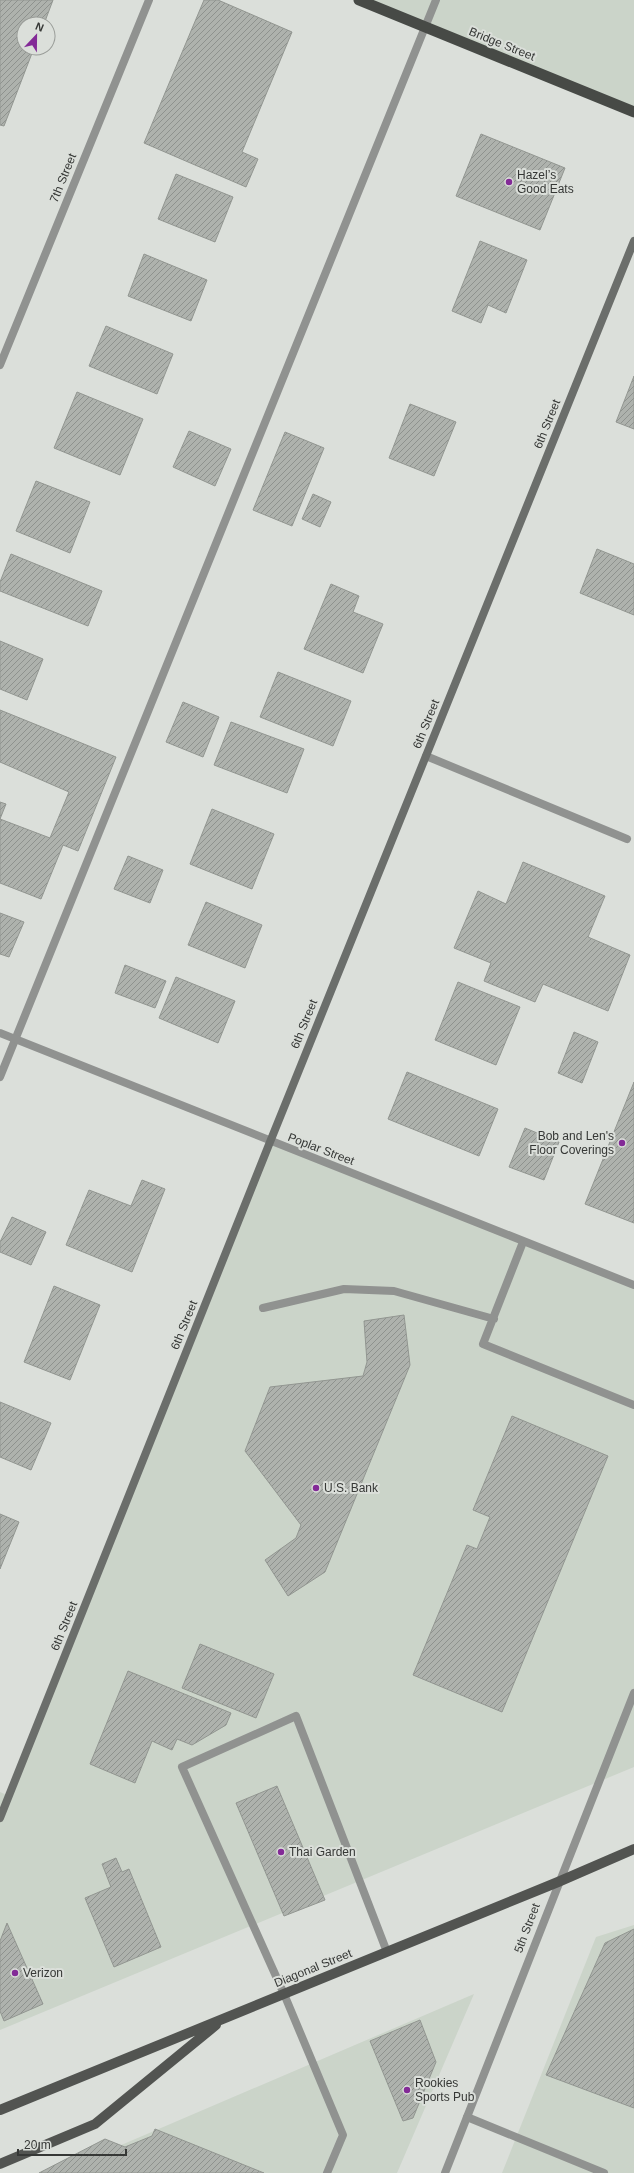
<svg xmlns="http://www.w3.org/2000/svg" width="634" height="2173" font-family="Helvetica,sans-serif">
	<style>
		.built { fill: #cbd4c9 }
		.building { fill: url(#building-hatch); stroke: #929691 }
		.lines { fill: none; stroke-linecap: round; stroke-linejoin: round }
		.service { stroke: #909290; stroke-width: 8 }
		.minor { stroke: #909290; stroke-width: 8 }
		.tertiary { stroke: #909290; stroke-width: 8 }
		.secondary { stroke: #6b6e6b; stroke-width: 8 }
		.primary { stroke: #525451; stroke-width: 10 }
		.trunk { stroke: #474a46; stroke-width: 11 }
		.poi-dot { fill: #832a97; stroke: #dbdfda; stroke-width: 1.5 }
		.labels { text-anchor: middle; stroke-width: 4; stroke-linejoin: round; paint-order: stroke }
		.street-label { font-size: 12px; fill: #363836; stroke: #dbdfda }
		.poi-label { font-size: 12px; fill: #363836; stroke: #dbdfda; text-anchor: start }
	</style>
	<defs>
		<pattern id="building-hatch" width="6" height="6" patternUnits="userSpaceOnUse"><rect width="6" height="6" fill="#aeb2ad"/><path d="M-1 1l2-2M0 6l6-6M5 7l2-2" fill="none" stroke="#8e928e"/></pattern>
	</defs>
	<rect width="100%" height="100%" fill="#dbdfda"/>
	<path class="built" d="M 359,0 L 634,0 L 634,112 Z
		M 270,1142 L 634,1285 L 634,1767 L 0,2030 L 0,1792 L 9,1796 Z
		M 634,1925 L 634,2173 L 502,2173 L 596,1937 Z
		M 474,1994 L 397,2173 L 56,2173 Z"/>
	<path class="building" d="M 0,0 L 53,0 L 44,24 L 24,24 L 24,48 L 34,48 L 4,126 L 0,125 Z
		M 204,0 L 218,0 L 292,32 L 242,152 L 258,159 L 246,187 L 144,143 Z
		M 481,134 L 565,168 L 540,230 L 456,196 Z
		M 176,174 L 233,197 L 215,242 L 158,219 Z
		M 480,241 L 527,260 L 506,313 L 488,305 L 481,323 L 452,311 Z
		M 144,254 L 207,280 L 191,321 L 128,296 Z
		M 106,326 L 173,354 L 157,394 L 89,366 Z
		M 634,376 L 634,429 L 616,422 Z
		M 77,392 L 143,419 L 120,475 L 54,448 Z
		M 410,404 L 456,422 L 434,476 L 389,458 Z
		M 189,431 L 231,449 L 215,486 L 173,467 Z
		M 285,432 L 324,448 L 292,526 L 253,510 Z
		M 36,481 L 90,502 L 70,553 L 16,531 Z
		M 313,494 L 331,502 L 320,527 L 302,519 Z
		M 597,549 L 634,564 L 634,615 L 580,593 Z
		M 11,554 L 102,591 L 88,626 L 0,591 L 0,582 Z
		M 331,584 L 359,596 L 353,612 L 383,624 L 363,673 L 304,649 Z
		M 0,641 L 43,659 L 27,700 L 0,689 Z
		M 278,672 L 351,701 L 333,746 L 260,717 Z
		M 183,702 L 219,717 L 203,757 L 166,742 Z
		M 0,710 L 116,757 L 78,851 L 63,845 L 41,899 L 0,883 L 0,802 L 6,804 L 0,819 L 50,838 L 69,792 L 0,762 Z
		M 231,722 L 304,749 L 287,793 L 214,765 Z
		M 212,809 L 274,834 L 252,889 L 190,864 Z
		M 128,856 L 163,870 L 150,903 L 114,889 Z
		M 523,862 L 605,896 L 588,937 L 630,955 L 608,1011 L 543,984 L 535,1002 L 484,981 L 491,963 L 454,948 L 478,891 L 506,904 Z
		M 206,902 L 262,925 L 245,968 L 188,945 Z
		M 0,913 L 24,922 L 9,957 L 0,954 Z
		M 125,965 L 166,981 L 155,1008 L 115,993 Z
		M 176,977 L 235,1001 L 218,1043 L 159,1018 Z
		M 458,982 L 520,1007 L 496,1065 L 435,1040 Z
		M 574,1032 L 598,1042 L 582,1083 L 558,1073 Z
		M 407,1072 L 498,1109 L 479,1156 L 388,1119 Z
		M 634,1082 L 634,1223 L 585,1204 Z
		M 525,1128 L 559,1142 L 544,1180 L 509,1167 Z
		M 142,1180 L 165,1189 L 132,1272 L 66,1245 L 89,1190 L 131,1206 Z
		M 12,1217 L 46,1232 L 31,1265 L 0,1252 L 0,1242 Z
		M 54,1286 L 100,1305 L 70,1380 L 24,1362 Z
		M 404,1315 L 410,1365 L 325,1572 L 288,1596 L 265,1560 L 296,1538 L 301,1525 L 245,1451 L 270,1387 L 363,1376 L 367,1362 L 364,1321 Z
		M 0,1402 L 51,1423 L 31,1470 L 0,1457 Z
		M 512,1416 L 608,1456 L 502,1712 L 413,1675 L 467,1545 L 477,1549 L 490,1517 L 473,1510 Z
		M 0,1514 L 19,1522 L 0,1569 Z
		M 200,1644 L 274,1674 L 256,1718 L 182,1688 Z
		M 128,1671 L 231,1713 L 226,1725 L 192,1745 L 177,1739 L 172,1750 L 152,1741 L 135,1783 L 90,1764 Z
		M 277,1786 L 325,1900 L 284,1916 L 236,1803 Z
		M 116,1858 L 122,1872 L 129,1869 L 161,1947 L 114,1967 L 85,1898 L 111,1887 L 102,1864 Z
		M 7,1923 L 43,2004 L 4,2021 L 0,2011 L 0,1941 Z
		M 634,1929 L 634,2108 L 546,2075 L 605,1943 Z
		M 420,2020 L 436,2062 L 413,2118 L 403,2121 L 370,2041 Z
		M 155,2129 L 264,2173 L 39,2173 L 105,2139 L 125,2147 L 152,2136 Z"/>
	<g class="lines">
		<path class="service" d="M 426,756 L 627,839
			M 0,1077 L 436,0
			M 523,1242 L 483,1344 L 634,1405
			M 263,1308 L 344,1289 L 394,1291 L 494,1319
			M 467,2117 L 604,2173
			M 327,2173 L 343,2135 L 284,1994 L 182,1767 L 296,1716 L 387,1952"/>
		<path class="minor" d="M 0,365 L 149,0
			M 0,1033 L 634,1285"/>
		<path class="tertiary" d="M 445,2173 L 634,1693"/>
		<path class="secondary" d="M 0,1818 L 270,1142 L 634,241"/>
		<path class="primary" d="M 0,2110 L 558,1882 L 634,1849
			M 0,2164 L 95,2124 L 216,2025"/>
		<path class="trunk" d="M 359,0 L 634,112"/>
	</g>
	<g class="poi-dot">
		<circle cx="509" cy="182" r="4"/>
		<circle cx="622" cy="1143" r="4"/>
		<circle cx="316" cy="1488" r="4"/>
		<circle cx="281" cy="1852" r="4"/>
		<circle cx="15" cy="1973" r="4"/>
		<circle cx="407" cy="2090" r="4"/>
	</g>
	<g class="labels">
		<g class="street-label">
			<text transform="translate(502 44) rotate(22)" y="4">Bridge Street</text>
			<text transform="translate(63 178) rotate(-68)" y="4">7th Street</text>
			<text transform="translate(547 424) rotate(-68)" y="4">6th Street</text>
			<text transform="translate(426 724) rotate(-68)" y="4">6th Street</text>
			<text transform="translate(304 1024) rotate(-68)" y="4">6th Street</text>
			<text transform="translate(321 1149) rotate(21)" y="4">Poplar Street</text>
			<text transform="translate(184 1325) rotate(-68)" y="4">6th Street</text>
			<text transform="translate(64 1626) rotate(-68)" y="4">6th Street</text>
			<text transform="translate(527 1928) rotate(-69)" y="4">5th Street</text>
			<text transform="translate(313 1968) rotate(-22)" y="4">Diagonal Street</text>
		</g>
		<g class="poi-label">
			<text x="517" y="179">Hazel’s<tspan x="517" dy="14">Good Eats</tspan></text>
			<text x="614" y="1140" text-anchor="end">Bob and Len's<tspan x="614" dy="14">Floor Coverings</tspan></text>
			<text x="324" y="1492">U.S. Bank</text>
			<text x="289" y="1856">Thai Garden</text>
			<text x="23" y="1977">Verizon</text>
			<text x="415" y="2087">Rookies<tspan x="415" dy="14">Sports Pub</tspan></text>
		</g>
	</g>
	<g transform="translate(36 36) rotate(22)"><circle r="19" fill="#dbdfda" stroke="#999c98"/>
	<path d="M0-3L7 15L0 10L-7 15Z" fill="#832a97"/>
	<text y="-6" font-size="11" font-weight="bold" text-anchor="middle" fill="#363836">N</text>
	</g>
	<path d="M18 2149v6h108v-6" fill="none" stroke="#363836" stroke-width="2"/>
	<text x="24" y="2149" font-size="12" fill="#363836" stroke="#dbdfda" stroke-width="3" paint-order="stroke">20 m</text>
</svg>
